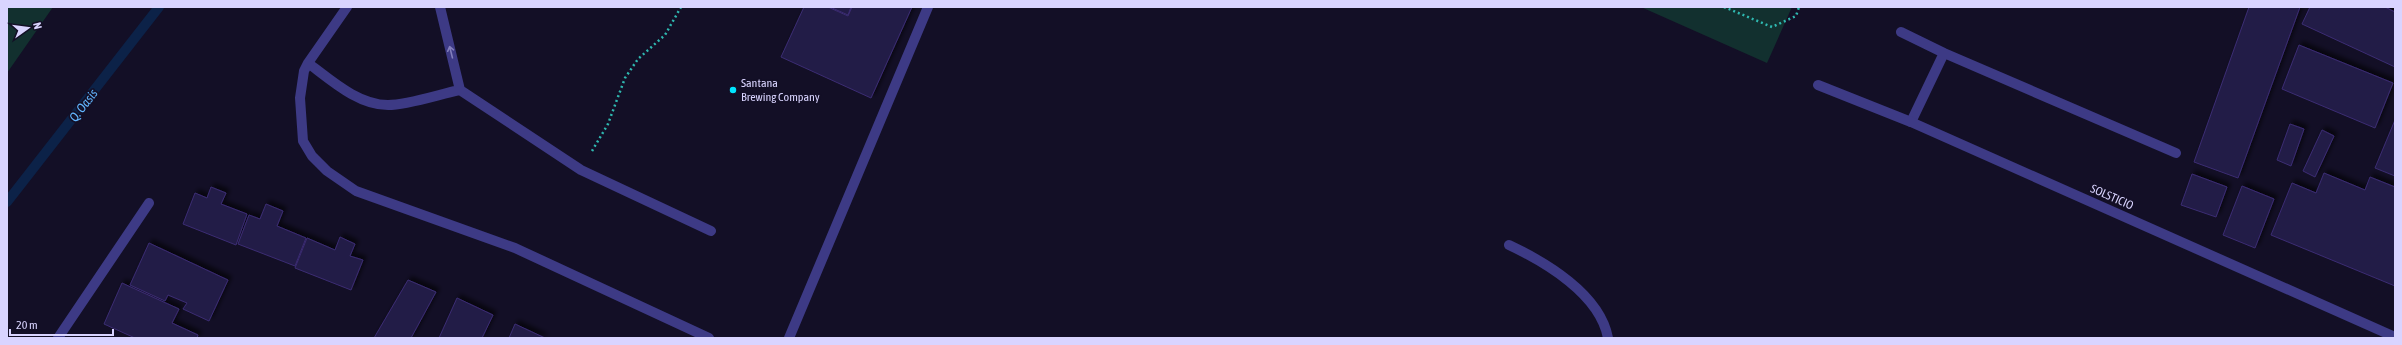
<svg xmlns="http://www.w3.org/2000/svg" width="2402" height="345" font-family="'Asap Condensed',sans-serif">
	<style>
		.green { fill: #12302f }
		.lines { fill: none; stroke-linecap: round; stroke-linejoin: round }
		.stream { stroke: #0c2248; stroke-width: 10 }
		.building { fill: #241b47; stroke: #3b2d73; filter: url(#shadow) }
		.path { stroke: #2fb8b0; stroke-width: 2.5; stroke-dasharray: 2 3; stroke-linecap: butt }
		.service { stroke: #3d3a85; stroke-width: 10 }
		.minor { stroke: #3d3a85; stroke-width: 10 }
		.oneway { stroke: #837fbc }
		.poi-dot { fill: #00e5ff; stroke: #130f26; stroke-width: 1.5 }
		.labels { text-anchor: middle; stroke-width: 3.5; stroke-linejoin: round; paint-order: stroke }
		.poi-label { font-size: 12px; fill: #d9d4ff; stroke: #130f26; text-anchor: start }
		.street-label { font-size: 12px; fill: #d9d4ff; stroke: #130f26 }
		.water-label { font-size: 13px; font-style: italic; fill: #62b6ff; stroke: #130f26 }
	</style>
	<defs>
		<filter id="shadow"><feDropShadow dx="3.5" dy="-3.5" stdDeviation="2" flood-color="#0009"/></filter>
	</defs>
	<rect width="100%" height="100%" fill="#130f26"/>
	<path class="green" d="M 7,7 L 53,7 L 7,73 Z
		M 1641,7 L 1792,7 L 1767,63 Z"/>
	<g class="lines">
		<path class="stream" d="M 7,202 L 159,7"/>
	</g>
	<path class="building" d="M 804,7 L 828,7 L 848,16 L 852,7 L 912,7 L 871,98 L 781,57 Z
		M 830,7 L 851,7 L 848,15 Z
		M 2249,7 L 2300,7 L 2238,178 L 2194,162 Z
		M 2310,7 L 2385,7 L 2395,12 L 2395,67 L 2302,24 Z
		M 2299,45 L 2393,83 L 2375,128 L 2282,89 Z
		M 2395,120 L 2395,176 L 2375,168 Z
		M 2290,124 L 2304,129 L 2291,166 L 2277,160 Z
		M 2322,130 L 2334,136 L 2315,177 L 2303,171 Z
		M 2324,173 L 2365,190 L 2370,177 L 2395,187 L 2395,286 L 2271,235 L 2292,183 L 2316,193 Z
		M 2192,174 L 2227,187 L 2216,217 L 2181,205 Z
		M 2242,186 L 2274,199 L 2255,248 L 2223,235 Z
		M 211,187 L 226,193 L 221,204 L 247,214 L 236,245 L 183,224 L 195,193 L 207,198 Z
		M 266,204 L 283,211 L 277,226 L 306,238 L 295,266 L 238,244 L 249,215 L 260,219 Z
		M 340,237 L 355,244 L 350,256 L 363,260 L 351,290 L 295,268 L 307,238 L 335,250 Z
		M 149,243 L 228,280 L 209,321 L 183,309 L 187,303 L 168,295 L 165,301 L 130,285 Z
		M 408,280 L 436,292 L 411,338 L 374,338 Z
		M 122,283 L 179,309 L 172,323 L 198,335 L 197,338 L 135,338 L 104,324 Z
		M 457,298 L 493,315 L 482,338 L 439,338 Z
		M 515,324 L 545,338 L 509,338 Z"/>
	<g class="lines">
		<path class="path" d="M 1724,7 L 1772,27 L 1796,16 L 1799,7
			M 592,151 L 608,124 L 625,78 L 638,59 L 665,35 L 681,7"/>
		<path class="service" d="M 347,7 L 308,63 L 304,71 L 300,98 L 303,141 L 312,156 L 327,171 L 356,191 L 515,248 L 709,338
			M 440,7 L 460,90 L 581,170 L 711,231
			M 1901,32 L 1944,53 L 2176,153
			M 308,63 C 331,80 358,105 388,105 C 408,105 440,94 460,90
			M 1911,122 L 1944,53
			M 789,338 L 928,7"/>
		<path class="minor" d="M 1818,85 L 1911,122 L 2395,337
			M 1509,245 C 1545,262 1600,294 1608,338
			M 58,338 L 149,203"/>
	</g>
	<defs><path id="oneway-shaft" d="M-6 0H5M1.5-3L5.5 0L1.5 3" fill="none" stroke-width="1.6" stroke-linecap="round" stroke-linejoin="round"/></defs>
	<use class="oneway" href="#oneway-shaft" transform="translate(451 52) rotate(-104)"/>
	<circle class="poi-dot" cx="733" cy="90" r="4"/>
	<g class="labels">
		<g class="poi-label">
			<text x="741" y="87">Santana<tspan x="741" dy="14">Brewing Company</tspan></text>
		</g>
		<g class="street-label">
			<text transform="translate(2112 197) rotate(24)" y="4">SOLSTICIO</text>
		</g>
		<g class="water-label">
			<text transform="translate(83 105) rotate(-52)" y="5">Q. Oasis</text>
		</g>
	</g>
	<rect width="2402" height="345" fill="none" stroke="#d9d4ff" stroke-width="16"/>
	<g transform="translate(28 28) rotate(76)" stroke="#130f26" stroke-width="3" paint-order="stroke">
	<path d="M0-3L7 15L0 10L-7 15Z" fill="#d9d4ff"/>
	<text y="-6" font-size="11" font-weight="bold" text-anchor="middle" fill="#d9d4ff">N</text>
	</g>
	<path d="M10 329v6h103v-6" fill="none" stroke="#d9d4ff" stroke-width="2"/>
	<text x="16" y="329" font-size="12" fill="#d9d4ff" stroke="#130f26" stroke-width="3" paint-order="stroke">20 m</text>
</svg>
